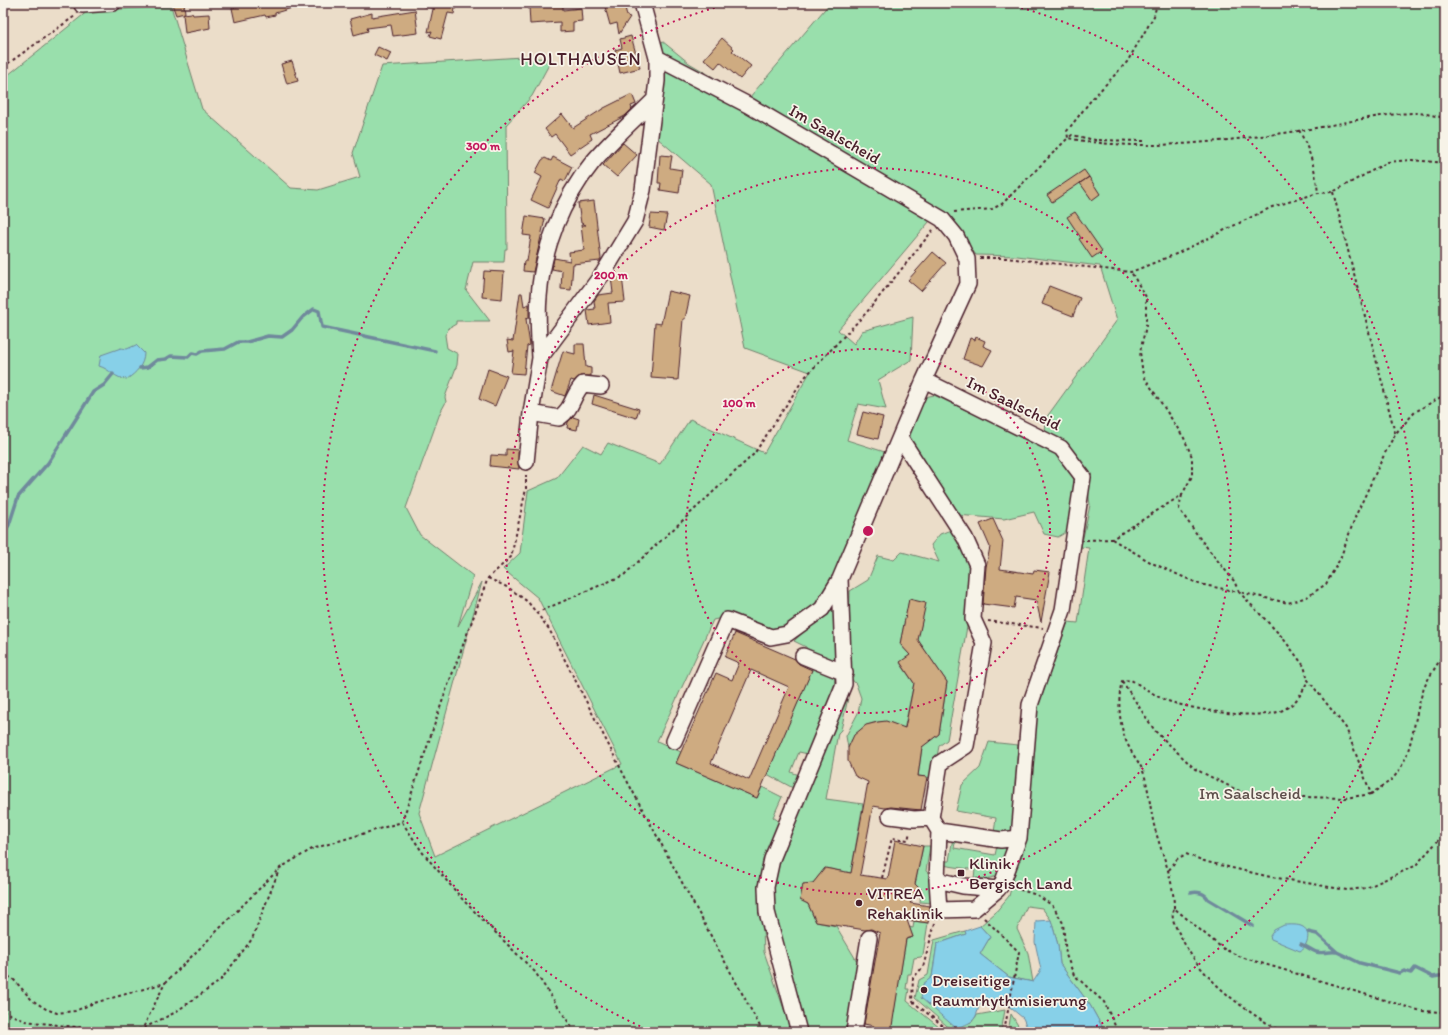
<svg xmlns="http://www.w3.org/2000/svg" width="1448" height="1035" font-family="Itim,sans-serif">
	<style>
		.green { fill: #99dfac; stroke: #727f6c }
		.water { fill: #87d0e8; stroke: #6f899c }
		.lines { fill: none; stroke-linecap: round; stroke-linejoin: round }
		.stream { stroke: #6f899c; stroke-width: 3.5 }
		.building { fill: #ceab81; stroke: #4a1f2b; fill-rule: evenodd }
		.minor-casing { stroke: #4a1f2b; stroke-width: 18 }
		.path { stroke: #4a1f2b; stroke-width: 2; stroke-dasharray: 3 3; stroke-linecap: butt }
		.minor { stroke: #f7f3e8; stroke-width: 15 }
		.ring { fill: none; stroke: #c2185b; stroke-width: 2; stroke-dasharray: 2 4 }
		.poi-dot { fill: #4a1f2b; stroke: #f7f3e8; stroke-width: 1.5 }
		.labels { text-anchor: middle; stroke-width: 3.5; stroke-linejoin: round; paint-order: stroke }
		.street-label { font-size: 17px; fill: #4a1f2b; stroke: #f7f3e8 }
		.park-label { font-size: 17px; fill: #5e4f4b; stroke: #f7f3e8 }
		.poi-label { font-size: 17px; fill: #4a1f2b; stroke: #f7f3e8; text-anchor: start }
		.neighbourhood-label { font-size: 18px; letter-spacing: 1px; fill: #4a1f2b; stroke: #f7f3e8 }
		.centre { fill: #c2185b; stroke: #f7f3e8; stroke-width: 2 }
		.ring-label { font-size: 12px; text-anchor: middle; font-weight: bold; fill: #c2185b; stroke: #f7f3e8; stroke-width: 3.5; stroke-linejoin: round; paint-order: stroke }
	</style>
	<rect width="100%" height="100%" fill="#ebddc9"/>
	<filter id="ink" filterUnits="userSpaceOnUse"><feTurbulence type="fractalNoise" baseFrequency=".025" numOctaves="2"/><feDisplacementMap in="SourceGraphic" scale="8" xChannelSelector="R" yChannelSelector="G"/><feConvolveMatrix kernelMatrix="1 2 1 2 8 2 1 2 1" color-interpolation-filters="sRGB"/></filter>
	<g filter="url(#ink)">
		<path class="green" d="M 830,3 L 1445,3 L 1445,1032 L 1105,1032 L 1090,1005 L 1060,964 L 1058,945 L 1051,920 L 1042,908 L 1027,906 L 1017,929 L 1028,953 L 1033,982 L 1009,977 L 980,954 L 990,937 L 980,926 L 995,913 L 1009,896 L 1027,827 L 1035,715 L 1068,622 L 1078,623 L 1089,548 L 1081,547 L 1090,505 L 1086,474 L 1072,450 L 1045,432 L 1046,418 L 1117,320 L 1100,266 L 1017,256 L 976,255 L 940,209 L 838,330 L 854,344 L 862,331 L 913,317 L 911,360 L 878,380 L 886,409 L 858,404 L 847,440 L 888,453 L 863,522 L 820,602 L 777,632 L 731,616 L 713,620 L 657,741 L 681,752 L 676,763 L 757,798 L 762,787 L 782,797 L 773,817 L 781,823 L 761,882 L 764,952 L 792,1032 L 3,1032 L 3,79 L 88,11 L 171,6 L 202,109 L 291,188 L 318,190 L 360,177 L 353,153 L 382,66 L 522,57 L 552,59 L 532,96 L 506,125 L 507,249 L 505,249 L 504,262 L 473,262 L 466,290 L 490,321 L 456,321 L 456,324 L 449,328 L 445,335 L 447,348 L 458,354 L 457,365 L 445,397 L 446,402 L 440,413 L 406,508 L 420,535 L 473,576 L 458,626 L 482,582 L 419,813 L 435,856 L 622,764 L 538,598 L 503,569 L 520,553 L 528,491 L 557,478 L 583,445 L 601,454 L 608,443 L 660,464 L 690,419 L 764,453 L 810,372 L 745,348 L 711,184 L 656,137 L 662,41 L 689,63 L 749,98 Z
			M 934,395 L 1049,449 C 1054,453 1060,456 1064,460 C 1082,477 1073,511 1068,531 L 1058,537 L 1044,534 L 1034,512 L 1004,519 L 957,515 L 910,442 L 910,430 L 925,397 Z
			M 951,530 L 972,564 L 968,621 L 947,740 L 939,746 L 933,778 L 918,776 L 922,747 L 939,734 L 947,682 L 918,640 L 925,603 L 909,600 L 900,644 L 910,655 L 900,663 L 914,683 L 904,730 C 883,713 856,724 848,748 L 846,736 L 858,713 L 861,698 L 856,684 L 848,675 L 850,591 L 868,580 L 878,556 L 894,560 L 902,552 L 939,562 L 931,545 L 940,534 Z
			M 835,605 L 839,608 L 834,690 L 808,754 L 799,752 L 791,772 L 799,775 L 793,788 L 767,774 L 813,667 L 806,647 L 794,641 L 831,606 Z
			M 847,696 L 848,698 L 841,730 L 838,733 L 826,799 L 863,804 L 851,873 L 825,868 L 813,883 L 803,884 L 800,900 L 808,904 L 816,922 L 836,926 L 858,963 L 847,1032 L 803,1032 L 775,920 L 774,882 L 778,862 Z
			M 989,742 L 1018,745 L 1013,830 L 1006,834 L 994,833 L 996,818 L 956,811 L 962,785 L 980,768 Z
			M 953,837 L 956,838 L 954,848 L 995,855 L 997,846 L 1009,847 L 998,876 L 986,879 L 974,878 L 975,870 L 942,865 L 940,861 L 949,861 Z
			M 923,846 L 930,846 L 926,871 L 935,879 L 932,903 L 920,902 L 921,890 L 915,884 Z
			M 914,921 L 928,923 L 923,955 L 921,957 L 914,958 L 911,974 L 908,974 L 906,989 L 909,989 L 907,1001 L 945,1032 L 904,1032 L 891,1029 L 906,939 L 913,937 L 909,927 L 913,928 Z
			M 965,931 L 966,934 L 937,944 L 932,977 L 924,984 L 971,1023 L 977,1015 L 1005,1010 L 1001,1032 L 954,1032 L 915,998 L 919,980 L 928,975 L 934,940 Z
			M 1011,1014 L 1022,1032 L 1008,1032 Z"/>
		<path class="water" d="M 136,345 L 144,353 C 144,365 136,373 127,379 C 115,379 110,369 99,366 L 101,355 L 121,348 L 127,349 Z
			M 1051,920 L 1058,945 L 1060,964 L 1090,1005 L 1105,1032 L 1029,1032 L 1023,1018 L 1001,1000 L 979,1005 C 976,1022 971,1023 956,1028 L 921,998 L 923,984 L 932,977 L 937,944 L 966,934 L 965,931 L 980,926 L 990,937 L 980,954 L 1009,977 L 1033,982 L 1041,970 L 1035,942 L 1036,921 Z
			M 1284,925 C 1290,925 1298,924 1303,927 C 1312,932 1307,947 1300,951 L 1271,939 L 1270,936 L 1274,930 Z"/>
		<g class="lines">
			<path class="stream" d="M 140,368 L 148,367 L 157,360 L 166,359 L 171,356 L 188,357 L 192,353 L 197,354 L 202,351 L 225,349 L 238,342 L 247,342 L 268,336 L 282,337 L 292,330 L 302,318 L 314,309 L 319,311 L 322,327 L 435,351
				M 3,534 L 9,525 L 18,497 L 48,463 L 93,392 L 104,385 L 113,374
				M 1191,893 C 1197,891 1205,893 1208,899 L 1253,926
				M 1308,932 L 1317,934 L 1337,952 L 1360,963 L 1400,973 L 1404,971 L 1411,973 L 1415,968 L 1433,977 L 1445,975
				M 1301,944 C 1306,946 1311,950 1316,952 C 1324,954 1329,951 1336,952"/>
		</g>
		<path class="building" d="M 184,3 L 185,13 L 176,15 L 172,4 Z
			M 252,3 L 299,3 L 299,6 L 275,13 L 275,15 L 266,17 L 265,15 L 235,22 L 232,8 Z
			M 424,3 L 456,3 L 454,14 L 448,13 L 441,39 L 430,36 L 432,31 L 428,32 L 433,9 L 435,9 L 423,6 Z
			M 552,3 L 563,3 L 563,10 L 581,8 L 582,21 L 573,22 L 573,31 L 560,32 L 560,22 L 530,24 L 529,6 L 552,5 Z
			M 624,3 L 627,16 L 630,17 L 619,34 L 617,23 L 610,25 L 605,7 Z
			M 415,10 L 418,33 L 393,36 L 391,25 L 367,28 L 368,31 L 354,35 L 350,19 L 372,13 L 372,17 Z
			M 192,13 L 193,15 L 209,14 L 210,28 L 185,33 L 183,14 Z
			M 631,36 L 640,68 L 620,73 L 615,50 L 622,48 L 620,39 Z
			M 722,38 L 734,49 L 732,51 L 751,66 L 740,79 L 720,62 L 715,68 L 704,59 Z
			M 378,47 L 391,53 L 387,61 L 374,55 Z
			M 292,61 L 298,81 L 287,84 L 281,64 Z
			M 632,94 L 636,104 L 631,106 L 632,109 L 625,116 L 590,134 L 592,139 L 570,154 L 555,134 L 551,137 L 545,129 L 562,114 L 573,128 L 604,108 Z
			M 623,143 L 637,155 L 617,177 L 603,165 Z
			M 660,155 L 672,156 L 670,168 L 682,170 L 679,193 L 660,190 L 661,183 L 658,183 Z
			M 553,157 L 572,167 L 565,181 L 561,179 L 548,208 L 531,200 L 542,177 L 535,173 L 542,160 L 545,158 L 551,161 Z
			M 1084,170 L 1089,177 L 1052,202 L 1047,195 Z
			M 1089,177 L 1100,194 L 1092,200 L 1080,183 Z
			M 594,201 L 601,259 L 600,261 L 573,264 L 571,290 L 561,289 L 562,271 L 552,269 L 554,258 L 570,261 L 569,252 L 584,250 L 581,225 L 586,225 L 581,223 L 578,203 Z
			M 1075,212 L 1102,251 L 1092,258 L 1079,239 L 1081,238 L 1067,217 Z
			M 651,214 L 667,215 L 664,230 L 649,227 Z
			M 526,216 L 545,219 L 533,272 L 523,271 L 524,261 L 527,261 L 531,236 L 523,235 Z
			M 933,252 L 946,263 L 921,291 L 908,280 Z
			M 484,271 L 504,272 L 502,299 L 482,297 Z
			M 622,276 L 625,302 L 608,303 L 610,322 L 589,325 L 587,310 L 595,309 L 594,301 L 598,295 L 613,293 L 611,277 Z
			M 1049,286 L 1080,298 L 1073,316 L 1042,304 Z
			M 668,291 L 690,296 L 685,319 L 683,319 L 678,380 L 651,378 L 655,323 L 661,324 Z
			M 520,293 L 522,293 L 524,306 L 529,304 L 529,318 L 526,319 L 530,345 L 527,346 L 524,374 L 511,373 L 514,351 L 509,352 L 507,340 L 513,341 Z
			M 976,337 L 985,341 L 983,346 L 992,350 L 983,366 L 963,359 L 970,338 L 975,340 Z
			M 575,344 L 584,344 L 586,367 L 591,368 L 591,376 L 580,376 L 574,381 L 571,380 L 565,396 L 551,391 L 563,351 L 575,354 Z
			M 488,369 L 507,376 L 495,406 L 479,399 Z
			M 594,395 L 639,409 L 636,418 L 592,404 Z
			M 863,412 L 883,417 L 878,439 L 857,434 Z
			M 573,417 L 579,419 L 577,430 L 567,428 L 568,422 Z
			M 506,449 L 518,450 L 519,469 L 490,466 L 491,455 L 506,456 Z
			M 993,519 L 1003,541 L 1000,569 L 1033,574 L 1034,570 L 1050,572 L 1041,622 L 1036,600 L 1016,597 L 1014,608 L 983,604 L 986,567 L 990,547 L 980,524 Z
			M 909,599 L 926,603 L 918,640 L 947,682 L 939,734 L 922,747 L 918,776 L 927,777 L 921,810 L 891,807 L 885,808 L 873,806 L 860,875 L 888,879 L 895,840 L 923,846 L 915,884 L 921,890 L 910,903 L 930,906 L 930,911 L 928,923 L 907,920 L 913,937 L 906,939 L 891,1032 L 873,1032 L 874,1026 L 864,1024 L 880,933 L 871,929 L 865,930 L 816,922 L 808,904 L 800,900 L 803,884 L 813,883 L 825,868 L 851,873 L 868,782 L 855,776 L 848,761 L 848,748 L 854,735 L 866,725 L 878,722 L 886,721 L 905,728 L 914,683 L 900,662 L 910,655 L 900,644 Z
			M 735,633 L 795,659 L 799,664 L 812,670 L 757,798 L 676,763 L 716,673 L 732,680 L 739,663 L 725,657 ZM 751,670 L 789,687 L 749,780 L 711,763 Z"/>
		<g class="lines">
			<defs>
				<path id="minor" d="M 82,5 L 113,3
					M 657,58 L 748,105 L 942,219 L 956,236 L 967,259 L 968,284 L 924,380 L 840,579 L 822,609 L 787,634 L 771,637 L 727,620 L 674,741
					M 540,358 C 539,338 537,317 539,297 C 542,250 562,200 592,163 C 611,140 634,120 654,100
					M 531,413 L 559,418 C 574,407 571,397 583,384 L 601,386
					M 901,439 L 965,538 L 977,565 L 973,619 L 984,643 L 966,746 L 940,763 L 931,818 L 939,831 L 937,880 L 939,910 L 974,909 L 998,889 L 1002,884 L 1019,838 L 1030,705 L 1063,610 L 1083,477 L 1061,448 L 924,380
					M 526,462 L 531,413 L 540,358 L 604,272 L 635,221 L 643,190 L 657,81 L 657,58 L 642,3
					M 803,656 L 845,673
					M 890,816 L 914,819 L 931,818
					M 939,831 L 1001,840 L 1019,838
					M 937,880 L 963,886 L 998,889
					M 799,1032 L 767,912 L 766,887 L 772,859 L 844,684 L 840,579
					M 854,1032 L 869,938"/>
			</defs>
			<use href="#minor" class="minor-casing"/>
			<path class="path" d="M 3,67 L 75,16
				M 1299,130 C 1311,153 1315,168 1318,193
				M 1144,141 L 1095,140 L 1072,135 L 1068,138 L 1067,131 L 1092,99 L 1127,62 L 1154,16 L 1157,3
				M 1333,192 L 1395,433
				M 954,212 L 992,209 L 1002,204 L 1068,138 C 1138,153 1227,141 1298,131 C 1337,125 1375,114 1415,113 C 1425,113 1435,116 1445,118
				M 980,258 L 1006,258 L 1131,272 L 1176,254 L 1272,207 L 1318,193 L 1333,192 L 1388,162 L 1412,160 L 1445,163
				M 1182,495 L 1179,509 L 1201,540 L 1234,581 L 1239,592 L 1288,603 L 1307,597 L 1326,584 L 1340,559 L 1356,515 L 1384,455 L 1395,434 L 1415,412 L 1441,397 L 1445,393
				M 1112,539 L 1152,563 L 1199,584 L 1239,592 L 1282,637 L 1304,666 L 1308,680
				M 1086,540 L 1112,539 L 1182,495 L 1192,476 L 1192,457 L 1184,438 L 1143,375 L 1140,352 L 1146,326 L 1146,297 L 1131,272
				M 488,578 L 509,588 L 528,602 L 549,629 L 625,777 L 763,1032
				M 536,613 L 624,575 L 754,454 L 804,378 L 867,312 L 933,230
				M 988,621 L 1043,628
				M 1122,681 L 1155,731 L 1195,769 L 1237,790 L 1253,795 L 1303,797 L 1345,798 L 1371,794
				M 402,822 L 423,853 L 464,901 L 535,972 L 575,1032
				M 1169,870 L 1177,859 L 1186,854 L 1207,862 L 1266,876 L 1347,890 L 1366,888 L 1415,866 L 1445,833
				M 882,878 L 892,838 L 908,840 L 910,832
				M 1014,888 L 1037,895 L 1053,906 L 1063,923 L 1066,955 L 1074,975 L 1104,1002 L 1118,1032
				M 1174,908 C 1174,878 1161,853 1154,825 C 1150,808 1149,790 1144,774 C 1141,764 1133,756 1129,747 C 1119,729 1117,700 1122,681 L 1131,680 C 1144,687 1157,698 1171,702 C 1196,710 1260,721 1283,710 C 1297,703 1302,693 1308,680 L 1346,728 L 1371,794 C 1378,789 1385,785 1391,780 C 1413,760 1413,718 1423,691 C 1428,676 1439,664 1445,650
				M 984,918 L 1019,952 L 1004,1032
				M 935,923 L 923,967 L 913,978 L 912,1001 L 951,1032
				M 3,973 L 14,980 L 32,1000 L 46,1009 L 57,1013 L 75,1011 L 94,1003 L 165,983
				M 3,1011 L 25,1021 L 108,1031 L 142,1029 L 174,1013 L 220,981 L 252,939 L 279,870
				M 141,1032 L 165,983 L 280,868 L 312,849 L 402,822 L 444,696 L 488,578 L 511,557 L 526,489 L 526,475
				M 1282,1032 C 1242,1009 1201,979 1181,937 C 1176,927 1170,919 1174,908 L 1222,948 L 1241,957 L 1421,1011 L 1445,1012"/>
			<use href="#minor" class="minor"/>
		</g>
	</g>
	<g class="ring">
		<circle cx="868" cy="531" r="182"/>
		<circle cx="868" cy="531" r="363"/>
		<path d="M651 1031A545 545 0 0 1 732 3M1004 3A545 545 0 0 1 1085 1031"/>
	</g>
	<g class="poi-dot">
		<rect x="957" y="869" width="8" height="8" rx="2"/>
		<circle cx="859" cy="903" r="4"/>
		<circle cx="924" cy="990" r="4"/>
	</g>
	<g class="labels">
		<g class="street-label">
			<text transform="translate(835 134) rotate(30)" y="6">Im Saalscheid</text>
			<text transform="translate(1014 403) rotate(26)" y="6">Im Saalscheid</text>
		</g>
		<g class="park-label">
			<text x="1250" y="799">Im Saalscheid</text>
		</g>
		<g class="poi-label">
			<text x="969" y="869">Klinik<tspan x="969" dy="20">Bergisch Land</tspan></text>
			<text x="867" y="899">VITREA<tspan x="867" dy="20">Rehaklinik</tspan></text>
			<text x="932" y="986">Dreiseitige<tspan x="932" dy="20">Raumrhythmisierung</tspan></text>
		</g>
		<g class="neighbourhood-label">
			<text x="581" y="65">HOLTHAUSEN</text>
		</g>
	</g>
	<circle cx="868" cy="531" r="6" class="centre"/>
	<g class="ring-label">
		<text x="483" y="150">300 m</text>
		<text x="611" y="279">200 m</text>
		<text x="739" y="407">100 m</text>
	</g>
	<rect width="1448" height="1035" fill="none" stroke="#f7f3e8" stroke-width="16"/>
	<rect x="8" y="8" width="1432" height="1019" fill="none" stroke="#4a1f2b" stroke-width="1.5" filter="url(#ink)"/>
</svg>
